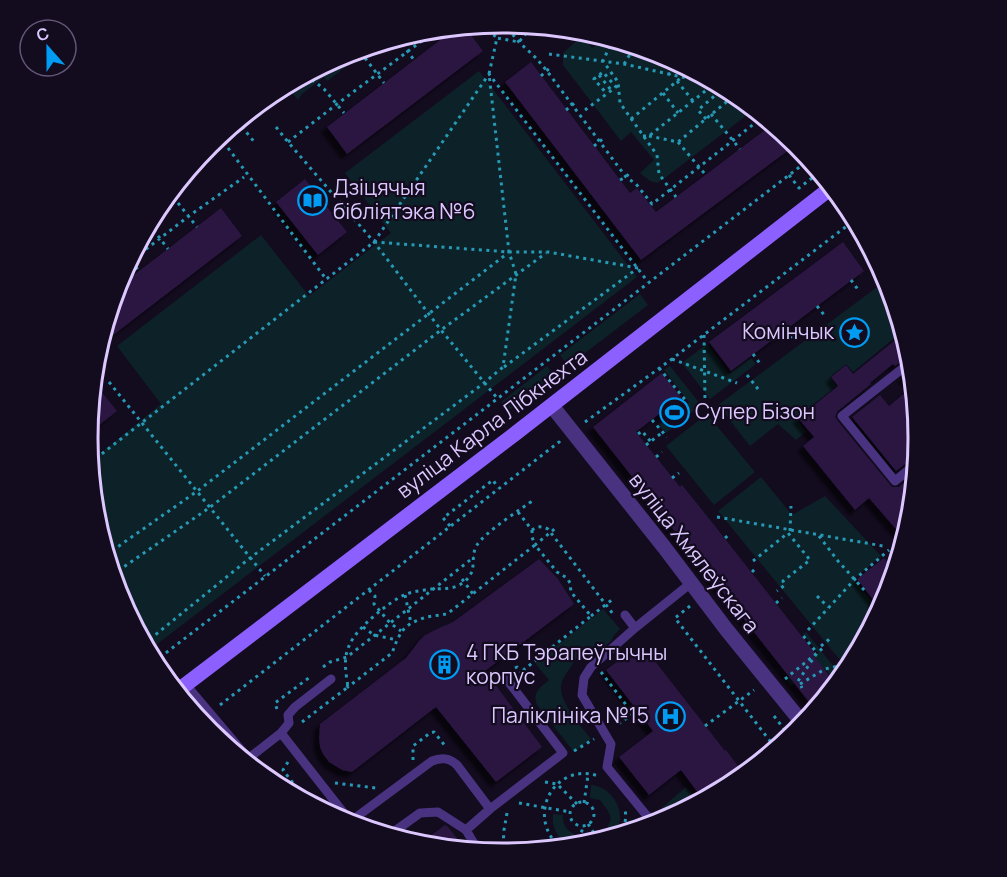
<svg xmlns="http://www.w3.org/2000/svg" width="1007" height="877" font-family="Manrope,sans-serif">
	<style>
		.green { fill: #0d2228 }
		.building { fill: #291640; filter: url(#shadow) }
		.lines { fill: none; stroke-linecap: round; stroke-linejoin: round }
		.path { stroke: #2699b5; stroke-width: 3; stroke-dasharray: 3 4.5; stroke-linecap: butt }
		.lane { stroke: #493380; stroke-width: 9 }
		.street { stroke: #493380; stroke-width: 15 }
		.secondary { stroke: #8c5fff; stroke-width: 15 }
		.labels { text-anchor: middle; stroke-width: 4.5; stroke-linejoin: round; paint-order: stroke }
		.poi-label { font-size: 21px; fill: #dcc8ff; stroke: #130b1e; text-anchor: start }
		.street-label { font-size: 21px; fill: #dcc8ff; stroke: #130b1e }
		.rim { fill: none; stroke: #dcc8ff; stroke-width: 3 }
	</style>
	<defs>
		<filter id="shadow"><feDropShadow dx="-5.5" dy="5.5" stdDeviation="1.5" flood-color="#0009"/></filter>
	</defs>
	<rect width="100%" height="100%" fill="#130b1e"/>
	<path class="green" d="M 583,35 L 592,48 L 607,37 L 663,54 L 735,93 L 755,109 L 666,177 L 657,183 L 650,181 L 640,173 L 654,160 L 631,132 L 621,141 L 563,65 L 563,53 Z
		M 376,45 L 327,81 L 324,77 L 302,94 L 298,100 L 286,85 L 345,54 Z
		M 479,71 L 637,277 L 148,651 L 119,597 L 95,519 L 90,462 L 161,404 L 117,346 L 261,235 L 309,296 L 391,233 L 345,173 Z
		M 888,279 L 903,331 L 853,372 L 846,364 L 830,377 L 837,386 L 796,418 L 806,432 L 796,440 L 778,424 L 750,446 L 718,405 Z
		M 640,294 L 648,305 L 568,366 L 560,355 Z
		M 707,344 L 729,374 L 751,358 L 756,364 L 710,399 L 682,363 Z
		M 547,366 L 554,376 L 508,411 L 501,402 Z
		M 670,366 L 701,405 L 666,433 L 659,425 L 669,417 L 672,419 L 682,411 L 680,409 L 689,402 L 664,370 Z
		M 707,414 L 755,472 L 714,505 L 666,446 Z
		M 761,477 L 792,515 L 825,496 L 881,556 L 854,579 L 880,612 L 849,671 L 718,511 Z
		M 603,609 L 620,629 L 614,635 L 611,641 L 587,661 L 578,656 C 574,663 562,677 561,685 C 559,703 581,726 591,739 L 574,752 L 537,705 C 532,692 540,688 549,680 L 535,663 Z
		M 806,632 L 843,678 L 838,684 L 825,669 L 803,686 L 798,681 L 791,686 L 786,679 L 818,653 L 803,634 Z
		M 591,785 C 607,786 621,802 620,819 C 619,826 617,831 614,838 L 612,838 L 605,832 C 615,816 610,814 600,800 L 590,798 Z
		M 686,787 L 699,803 L 671,818 L 657,812 Z
		M 553,814 L 563,815 C 562,826 568,832 578,836 L 575,847 C 560,842 551,830 553,814 Z"/>
	<path class="building" d="M 464,26 L 483,51 L 347,154 L 327,127 L 457,27 Z
		M 531,62 L 630,193 L 637,188 L 656,212 L 773,124 L 797,144 L 641,260 L 505,82 Z
		M 305,179 L 347,232 L 318,255 L 276,202 Z
		M 221,208 L 242,236 L 99,346 L 117,288 Z
		M 843,242 L 864,271 L 731,371 L 709,342 Z
		M 904,333 L 911,354 L 895,366 L 893,364 L 870,383 L 871,384 L 838,411 L 835,416 L 837,420 L 892,487 L 899,487 L 916,472 L 911,520 L 909,528 L 901,535 L 869,498 L 855,510 L 803,446 L 814,437 L 798,418 L 838,386 L 831,377 L 846,365 L 853,374 Z
		M 913,369 L 920,439 L 918,456 L 913,458 L 896,471 L 852,417 L 880,395 L 889,406 L 912,387 L 903,376 Z
		M 662,373 L 684,401 L 662,418 L 659,414 L 636,432 L 680,487 L 682,485 L 711,521 L 815,653 L 813,655 L 837,685 L 816,711 L 593,427 Z
		M 93,381 L 117,411 L 88,434 L 92,391 Z
		M 884,558 L 896,572 L 888,598 L 881,610 L 857,579 Z
		M 539,559 L 558,579 L 574,604 L 485,671 L 542,747 L 496,782 L 436,707 L 352,772 L 342,770 L 329,762 L 323,754 L 320,747 L 319,738 L 320,724 L 406,658 L 419,641 L 425,635 L 437,629 L 453,622 Z
		M 633,650 L 642,662 L 651,656 L 725,751 L 726,750 L 745,775 L 734,785 L 704,801 L 681,770 L 649,795 L 619,757 L 653,731 L 606,670 Z
		M 445,825 L 448,827 L 467,851 L 418,845 Z"/>
	<g class="lines">
		<path class="path" d="M 503,23 L 519,42 L 536,58 L 547,71 L 626,177 L 636,184 L 652,204 L 764,116
			M 482,25 L 496,37
			M 438,29 L 444,37
			M 398,38 L 414,60
			M 613,39 L 603,61 L 618,82 L 620,103 L 657,155 L 659,174 L 676,197
			M 345,54 L 354,66
			M 549,54 L 624,64 L 722,86
			M 348,57 L 355,51
			M 365,58 L 384,83
			M 624,64 L 635,46
			M 306,75 L 324,89 L 344,113
			M 599,75 L 611,90
			M 668,75 L 681,64
			M 541,76 L 552,66
			M 677,81 L 693,101
			M 663,93 L 678,113
			M 566,110 L 577,101
			M 585,110 L 616,87 L 603,72 L 594,79 L 607,94
			M 711,114 L 740,149
			M 631,119 L 682,77
			M 706,119 L 698,110 L 725,87
			M 237,121 L 256,144
			M 276,127 L 288,142 L 374,242 L 441,330 L 497,398
			M 219,136 L 326,279
			M 643,136 L 649,136 L 714,84 L 714,82
			M 649,136 L 678,142 L 736,94
			M 288,142 L 337,104 L 438,29
			M 678,142 L 705,174
			M 594,146 L 605,137
			M 789,175 L 799,188 L 820,172
			M 620,180 L 626,177 L 631,171
			M 162,203 L 172,207
			M 178,203 L 197,227
			M 149,224 L 168,249
			M 849,224 L 869,249 L 866,251
			M 374,242 L 489,74 L 648,282
			M 131,261 L 139,271
			M 128,263 L 189,216 L 244,177
			M 851,280 L 859,291
			M 817,306 L 825,316
			M 785,330 L 793,340
			M 704,335 L 705,400
			M 753,354 L 761,365
			M 672,359 L 737,383
			M 504,367 L 638,268
			M 659,368 L 687,402 L 679,409
			M 747,375 L 758,389
			M 109,382 L 265,576
			M 652,420 L 667,437
			M 585,422 L 672,359 L 856,219
			M 638,434 L 642,431 L 651,442
			M 646,445 L 663,432
			M 656,457 L 662,452
			M 90,463 L 374,242 L 509,252 L 548,252 L 638,268
			M 672,478 L 679,473
			M 518,512 L 532,530 C 537,526 542,526 548,529 L 613,614
			M 717,517 L 883,546
			M 450,526 L 443,518 L 493,480 L 498,488
			M 532,530 L 532,537 L 535,545 L 557,527
			M 790,531 L 791,506
			M 819,536 L 838,561 L 865,591 L 866,590
			M 725,538 L 730,534
			M 106,555 L 196,492 L 508,253
			M 893,555 L 901,555
			M 753,561 L 788,533 L 810,560 L 783,581 L 785,585 L 777,591
			M 752,572 L 757,567
			M 112,575 L 209,508 L 441,330 L 546,253
			M 462,579 L 473,594
			M 369,590 L 375,596 L 374,604 L 390,623 L 401,631
			M 405,595 L 411,623
			M 817,596 L 828,607
			M 776,603 L 782,598
			M 690,606 L 675,618 L 777,750
			M 591,616 L 613,599
			M 363,627 L 374,635 L 397,640
			M 808,630 L 855,579 L 889,550
			M 144,644 L 250,558 L 484,383 L 503,367 L 516,274 L 509,252 L 489,74 L 497,38 L 519,42 L 533,25
			M 821,646 L 832,637
			M 154,662 L 810,159
			M 323,667 L 330,662 L 347,657 L 474,557
			M 515,668 L 517,667 L 521,672
			M 601,672 L 633,714 L 615,726
			M 844,674 L 850,669
			M 785,679 L 817,653 L 801,633
			M 798,681 L 817,653 L 823,648
			M 800,684 L 825,669 L 838,666
			M 347,685 L 348,687 L 392,653 L 397,640 L 402,631 L 411,623 L 426,617 L 447,614 L 535,545 L 557,572 L 567,578 L 570,583 L 571,592 L 591,616 L 521,672 L 527,680
			M 801,686 L 802,688
			M 220,705 L 559,442 L 560,444
			M 277,709 L 275,703 L 310,677
			M 774,716 L 791,738
			M 302,722 L 348,687 C 346,674 343,658 349,646 C 355,629 390,601 406,594 C 412,592 418,591 424,590 C 438,587 451,592 464,582 C 479,570 469,558 477,545 C 485,532 521,509 535,499
			M 705,726 L 754,690
			M 574,751 L 594,739
			M 413,760 L 413,746 L 430,733 L 434,732 L 446,747
			M 288,762 L 283,770 L 309,804
			M 278,778 L 289,793
			M 545,782 L 557,784 L 577,804
			M 335,783 L 376,788
			M570 814a12 12 0 1 1 24 0a12 12 0 1 1-24 0Z
			M 519,803 L 570,812
			M 584,803 L 588,775
			M 311,805 L 317,803 L 321,803
			M 507,813 L 504,830 L 503,846 L 508,854
			M 588,824 L 600,842
			M 620,836 C 624,828 627,819 625,810
			M 578,847 L 583,826
			M 562,849 C 523,817 555,761 598,776"/>
		<path class="lane" d="M 912,361 L 842,416 L 895,481 L 917,463
			M 625,615 L 635,628 L 691,583
			M 635,628 L 591,667 L 584,678 L 582,695 L 611,744 L 607,767 L 647,816 L 662,823
			M 186,685 L 265,778
			M 281,733 L 289,723 L 288,715 L 295,707 L 331,679
			M 249,758 L 281,733 L 350,821
			M 347,824 L 432,761 C 442,757 449,758 457,765 L 490,809 L 563,753 L 504,676
			M 466,830 L 490,809
			M 388,836 L 420,813 L 438,812 L 466,830 L 479,852"/>
		<path class="street" d="M 552,406 L 664,547 L 726,629 L 804,725"/>
		<path class="secondary" d="M 176,692 L 516,433 L 832,187"/>
	</g>
	<defs>
		<symbol id="library-ring" viewBox="-11 -11 22 22"><circle r="9.5" fill="#130b1e" stroke="#009cf3" stroke-width="1.5"/><path d="M-6-4Q-3-5.5-.7-3.5V5Q-3 3-6 4ZM6-4Q3-5.5 .7-3.5V5Q3 3 6 4Z" fill="#009cf3"/></symbol>
		<symbol id="sight-ring" viewBox="-11 -11 22 22"><circle r="9.5" fill="#130b1e" stroke="#009cf3" stroke-width="1.5"/><path d="M0-6L1.8-2.2L6-1.7L2.9 1.2L3.7 5.4L0 3.3L-3.7 5.4L-2.9 1.2L-6-1.7L-1.8-2.2Z" fill="#009cf3"/></symbol>
		<symbol id="stadium-ring" viewBox="-11 -11 22 22"><circle r="9.5" fill="#130b1e" stroke="#009cf3" stroke-width="1.5"/><path d="M0-5a6.5 5 0 1 0 0 10a6.5 5 0 1 0 0-10ZM-3.5-1.8h7v3.6h-7Z" fill="#009cf3"/></symbol>
		<symbol id="building-ring" viewBox="-11 -11 22 22"><circle r="9.5" fill="#130b1e" stroke="#009cf3" stroke-width="1.5"/><path d="M-4-6H4V6H1V3H-1V6H-4ZM-2.5-4.3h1.7v1.8h-1.7ZM.8-4.3h1.7v1.8H.8ZM-2.5-1h1.7V.8h-1.7ZM.8-1h1.7V.8H.8Z" fill="#009cf3"/></symbol>
		<symbol id="hospital-ring" viewBox="-11 -11 22 22"><circle r="9.5" fill="#130b1e" stroke="#009cf3" stroke-width="1.5"/><path d="M-5-5h3v3.5h4V-5h3V5h-3V1.5h-4V5h-3Z" fill="#009cf3"/></symbol>
	</defs>
	<g fill-rule="evenodd">
		<use href="#library-ring" x="296" y="184" width="33" height="33"/>
		<use href="#sight-ring" x="838" y="316" width="33" height="33"/>
		<use href="#stadium-ring" x="658" y="396" width="33" height="33"/>
		<use href="#building-ring" x="428" y="648" width="33" height="33"/>
		<use href="#hospital-ring" x="654" y="700" width="33" height="33"/>
	</g>
	<g class="labels">
		<g class="poi-label">
			<text x="333" y="195">Дзіцячыя<tspan x="333" dy="24">бібліятэка №6</tspan></text>
			<text x="834" y="339" text-anchor="end">Комінчык</text>
			<text x="695" y="419">Супер Бізон</text>
			<text x="466" y="660">4 ГКБ Тэрапеўтычны<tspan x="466" dy="24">корпус</tspan></text>
			<text x="649" y="723" text-anchor="end">Паліклініка №15</text>
		</g>
		<g class="street-label">
			<text transform="translate(492 424) rotate(-37)" y="7">вуліца Карла Лібкнехта</text>
			<text transform="translate(694 553) rotate(52)" y="7">вуліца Хмялеўскага</text>
		</g>
	</g>
	<path d="M0 0H1007V877H0ZM98 438a405 405 0 1 1 810 0a405 405 0 1 1-810 0Z" fill="#130b1e" fill-rule="evenodd"/>
	<path class="rim" d="M98 438a405 405 0 1 1 810 0a405 405 0 1 1-810 0Z"/>
	<g transform="translate(48 48) rotate(339)"><circle r="28" fill="#130b1e" stroke="#635778" stroke-width="1.5"/>
	<path d="M0-4.5L10 22L0 15L-10 22Z" fill="#009cf3"/>
	<text y="-9" font-size="16" font-weight="bold" text-anchor="middle" fill="#dcc8ff">С</text>
	</g>
</svg>
